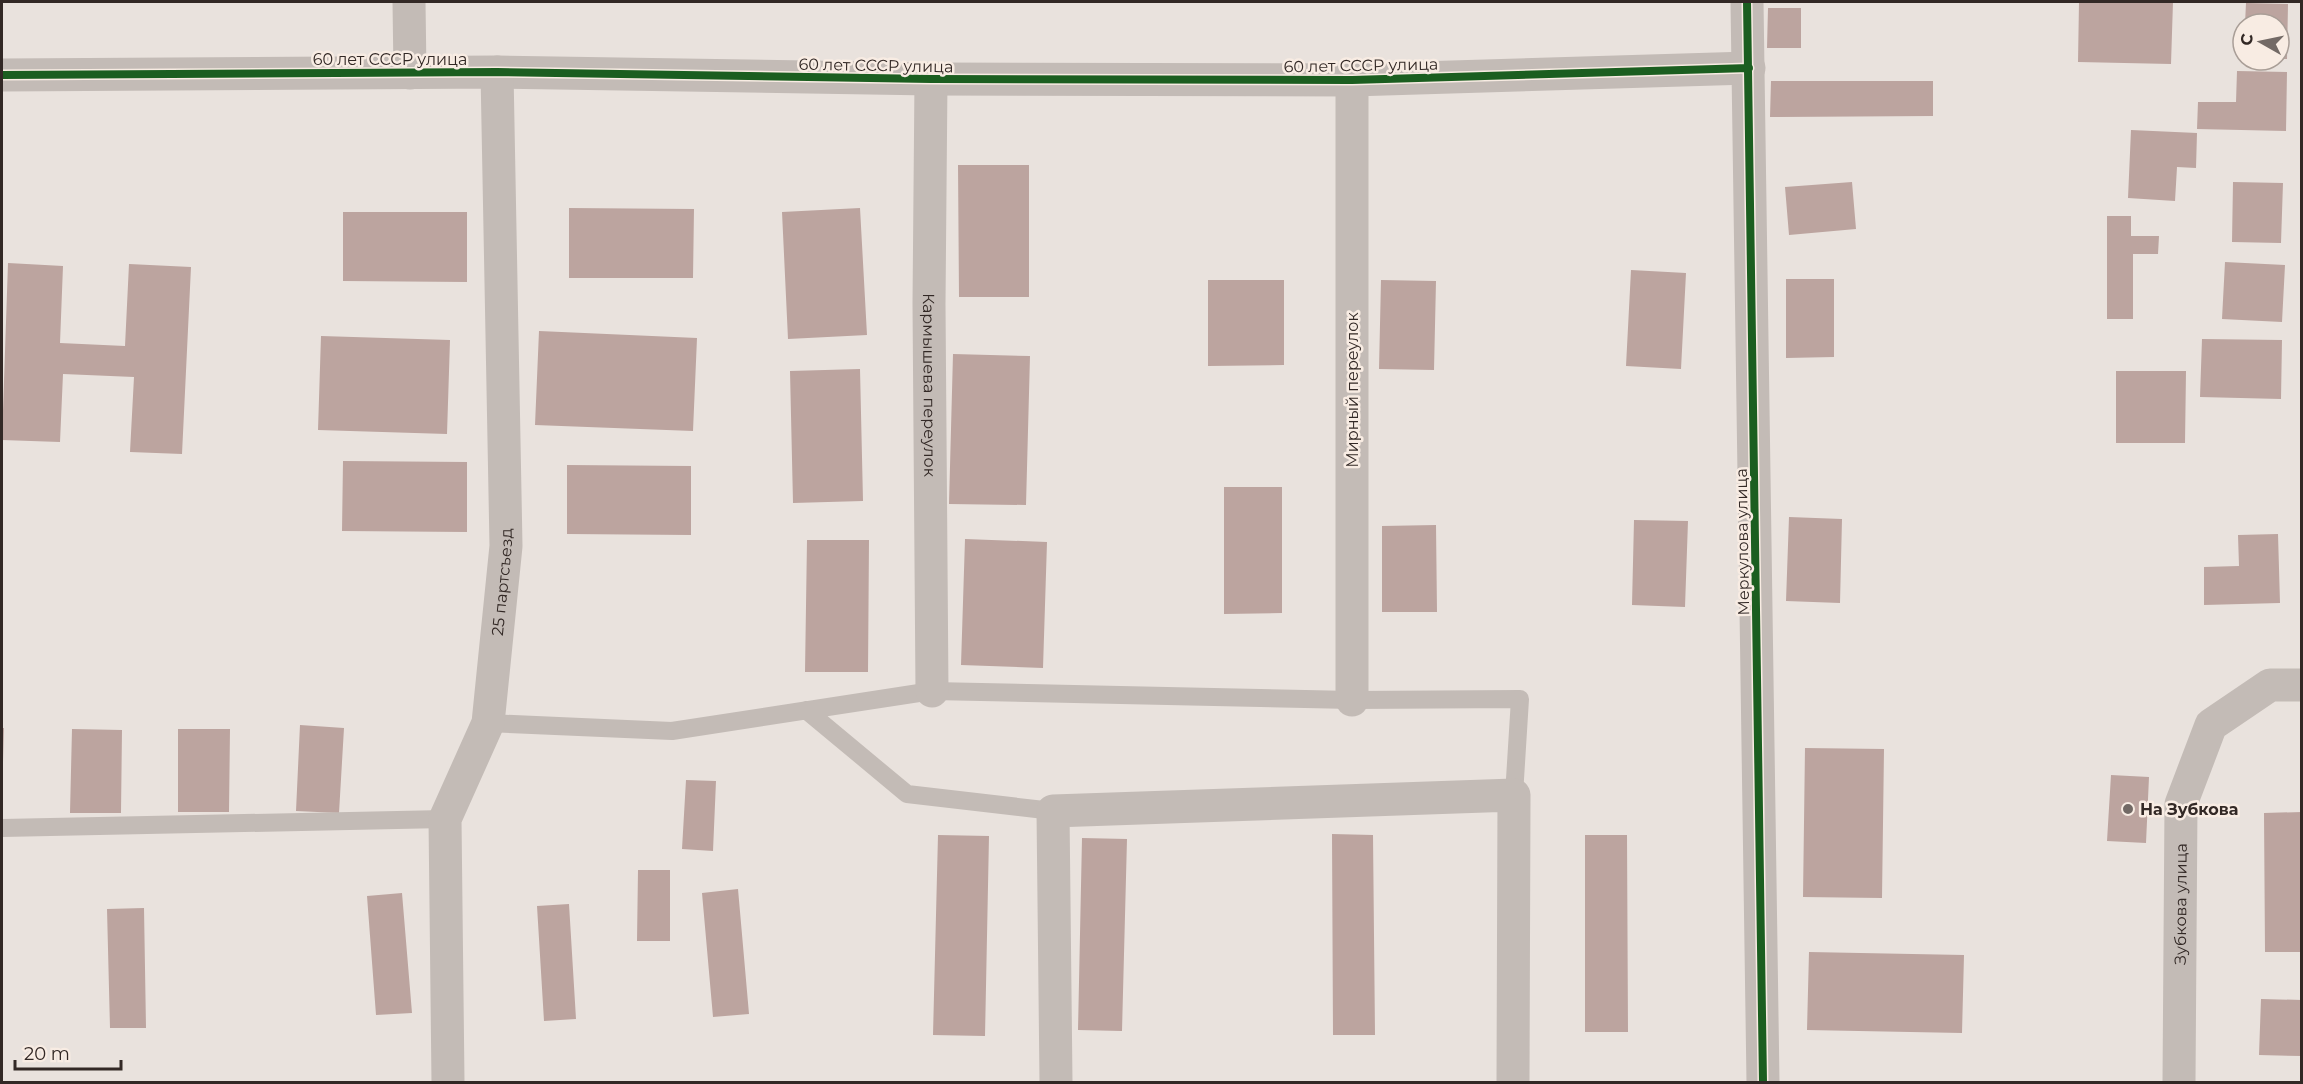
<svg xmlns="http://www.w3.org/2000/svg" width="2303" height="1084" font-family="Montserrat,sans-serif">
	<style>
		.building { fill: #bca49f }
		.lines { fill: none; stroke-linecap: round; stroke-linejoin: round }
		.lane { stroke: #c3bbb6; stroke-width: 18 }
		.street { stroke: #c3bbb6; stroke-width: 33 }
		.cycleway-casing { stroke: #f8ece3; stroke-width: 11 }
		.cycleway { stroke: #1b5e20; stroke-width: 8 }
		.poi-dot { fill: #726965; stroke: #f8ece3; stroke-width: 2 }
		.labels { text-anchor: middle; stroke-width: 5; stroke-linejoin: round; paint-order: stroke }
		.street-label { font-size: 16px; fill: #322825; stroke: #f8ece3 }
		.poi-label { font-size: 16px; font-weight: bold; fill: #322825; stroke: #f8ece3; text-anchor: start }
	</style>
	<rect width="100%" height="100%" fill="#e9e2dd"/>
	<path class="building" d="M 2079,2 L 2173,2 L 2171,64 L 2078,62 Z
		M 2246,3 L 2288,4 L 2287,59 L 2279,59 L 2279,24 L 2245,24 Z
		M 1768,8 L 1801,8 L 1801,48 L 1767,48 Z
		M 2237,71 L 2287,72 L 2286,131 L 2197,129 L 2198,102 L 2236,102 Z
		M 1771,81 L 1933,81 L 1933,116 L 1770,117 Z
		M 2131,130 L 2197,133 L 2196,168 L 2177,167 L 2175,201 L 2128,198 Z
		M 958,165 L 1029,165 L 1029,297 L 959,297 Z
		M 1852,182 L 1856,229 L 1789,235 L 1785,187 Z
		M 2233,182 L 2283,183 L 2281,243 L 2232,242 Z
		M 569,208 L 694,209 L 693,278 L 569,278 Z
		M 860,208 L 867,335 L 788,339 L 782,212 Z
		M 343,212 L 467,212 L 467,282 L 343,281 Z
		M 2107,216 L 2131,216 L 2131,236 L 2159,236 L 2158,254 L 2133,254 L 2133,319 L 2107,319 Z
		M 2225,262 L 2285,265 L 2282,322 L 2222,319 Z
		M 8,263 L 63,266 L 60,343 L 125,346 L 129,264 L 191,267 L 182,454 L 130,452 L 134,377 L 63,374 L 60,442 L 2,440 Z
		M 1631,270 L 1686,273 L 1681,369 L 1626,366 Z
		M 1786,279 L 1834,279 L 1834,357 L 1786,358 Z
		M 1208,280 L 1284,280 L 1284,365 L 1208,366 Z
		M 1381,280 L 1436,281 L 1434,370 L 1379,369 Z
		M 539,331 L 697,338 L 693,431 L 535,425 Z
		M 321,336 L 450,340 L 447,434 L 318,430 Z
		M 2202,339 L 2282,340 L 2281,399 L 2200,397 Z
		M 953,354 L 1030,356 L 1026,505 L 949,504 Z
		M 860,369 L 863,501 L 793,503 L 790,371 Z
		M 2116,371 L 2186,371 L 2185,443 L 2116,443 Z
		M 343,461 L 467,462 L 467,532 L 342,531 Z
		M 567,465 L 691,466 L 691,535 L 567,534 Z
		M 1224,487 L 1282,487 L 1282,613 L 1224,614 Z
		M 1789,517 L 1842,519 L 1840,603 L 1786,601 Z
		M 1634,520 L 1688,521 L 1685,607 L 1632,605 Z
		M 1436,525 L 1437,612 L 1382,612 L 1382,526 Z
		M 2278,534 L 2280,603 L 2204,605 L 2204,567 L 2239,566 L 2238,535 Z
		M 965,539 L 1047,542 L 1043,668 L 961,665 Z
		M 807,540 L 869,540 L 868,672 L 805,672 Z
		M 300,725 L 344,728 L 339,813 L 296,811 Z
		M 2,728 L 4,728 L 3,762 L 2,762 Z
		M 72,729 L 122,730 L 121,813 L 70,813 Z
		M 178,729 L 230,729 L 229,812 L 178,812 Z
		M 1805,748 L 1884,749 L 1882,898 L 1803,897 Z
		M 2111,775 L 2149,777 L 2146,843 L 2107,841 Z
		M 686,780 L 716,781 L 713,851 L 682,849 Z
		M 2302,812 L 2302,952 L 2265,952 L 2264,813 Z
		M 1332,834 L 1373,835 L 1375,1035 L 1333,1035 Z
		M 938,835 L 989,836 L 985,1036 L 933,1035 Z
		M 1585,835 L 1627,835 L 1628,1032 L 1585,1032 Z
		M 1082,838 L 1127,839 L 1122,1031 L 1078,1030 Z
		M 638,870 L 670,870 L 670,941 L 637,941 Z
		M 738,889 L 749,1014 L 713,1017 L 702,893 Z
		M 402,893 L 412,1013 L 376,1015 L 367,896 Z
		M 569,904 L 576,1019 L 544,1021 L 537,906 Z
		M 144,908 L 146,1028 L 110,1028 L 107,909 Z
		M 1809,952 L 1964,955 L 1962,1033 L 1807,1030 Z
		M 2261,999 L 2302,1000 L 2302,1056 L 2259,1055 Z"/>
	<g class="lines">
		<path class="lane" d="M 806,710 L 907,794 L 1053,811
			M 488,723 L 672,731 L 932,691 L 1352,700 L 1520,699 L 1514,795
			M 2,828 L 445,819"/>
		<g class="street">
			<path d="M 409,2 L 410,73"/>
			<path d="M 1747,2 L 1763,1082"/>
			<path d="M 2,75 L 497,72 L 931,79 L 1352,80 L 1749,68"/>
			<path id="s1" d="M 931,79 L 929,304 L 932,691"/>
			<path d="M 1352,700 L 1352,80"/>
			<path id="s2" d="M 448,1082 L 445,819 L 488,723 L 506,546 L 497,72"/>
			<path d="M 1056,1082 L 1053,811 L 1514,795 L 1513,1082"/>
			<path id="s3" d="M 2179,1082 L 2181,804 L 2211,725 L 2270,685 L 2302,685"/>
		</g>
		<defs>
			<path id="cycleway" d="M 1747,2 L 1763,1082
				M 2,75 L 497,72 L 931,79 L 1352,80 L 1749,68"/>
		</defs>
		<use href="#cycleway" class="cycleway-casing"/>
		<use href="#cycleway" class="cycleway"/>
	</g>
	<circle class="poi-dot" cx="2128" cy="809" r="6"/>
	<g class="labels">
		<g class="street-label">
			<text x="390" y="65">60 лет СССР улица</text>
			<text transform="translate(876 65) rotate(1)" y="6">60 лет СССР улица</text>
			<text transform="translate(1361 65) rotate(-1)" y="6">60 лет СССР улица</text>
			<text dy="6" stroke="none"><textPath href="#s1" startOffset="306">Кармышева переулок</textPath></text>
			<text transform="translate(1352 390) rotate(-90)" y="6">Мирный переулок</text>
			<text transform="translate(1742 542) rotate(-91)" y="6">Меркулова улица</text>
			<text dy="6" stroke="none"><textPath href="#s2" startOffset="510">25 партсъезд</textPath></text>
			<text dy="6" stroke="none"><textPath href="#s3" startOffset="178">Зубкова улица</textPath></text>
		</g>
		<g class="poi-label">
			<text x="2140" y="815">На Зубкова</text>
		</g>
	</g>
	<rect width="2303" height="1084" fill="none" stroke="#322825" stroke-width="6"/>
	<g transform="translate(2261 42) rotate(279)"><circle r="28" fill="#f8ece3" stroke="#a99e97" stroke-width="1.5"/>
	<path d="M0-4.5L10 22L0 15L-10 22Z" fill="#726965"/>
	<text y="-9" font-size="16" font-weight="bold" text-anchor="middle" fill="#322825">С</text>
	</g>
	<path d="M15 1060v9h106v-9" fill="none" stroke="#322825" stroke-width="3"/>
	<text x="24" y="1060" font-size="18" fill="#322825" stroke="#f8ece3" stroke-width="4.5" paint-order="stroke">20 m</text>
</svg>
